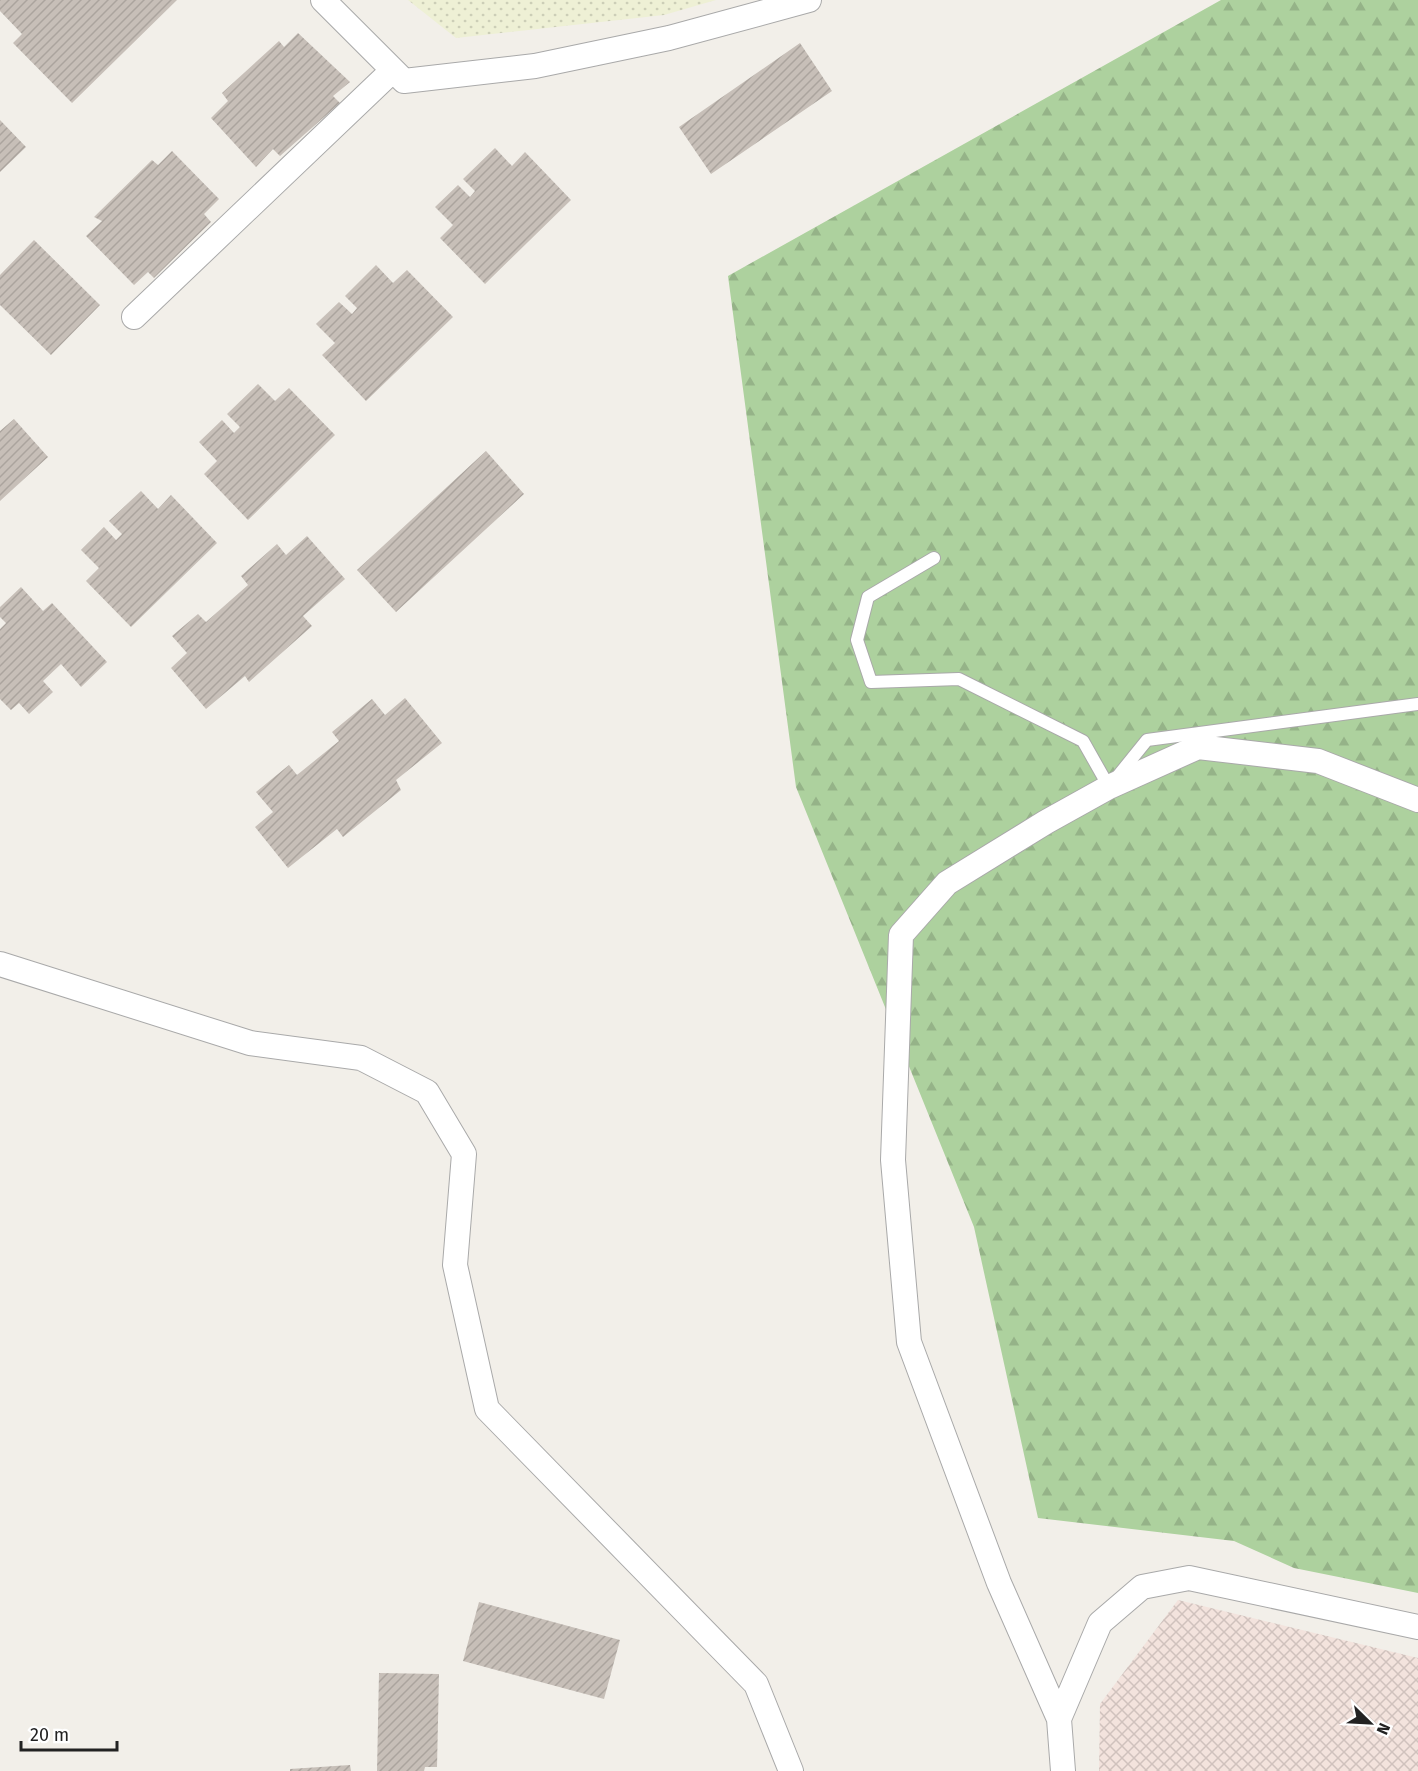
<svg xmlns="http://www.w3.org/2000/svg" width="1418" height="1771" font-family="'Fira Sans',sans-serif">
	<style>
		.military { fill: url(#military-cross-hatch) }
		.farmland { fill: url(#farmland-dots) }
		.forest { fill: url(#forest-firs) }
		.building { fill: url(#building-hatch) }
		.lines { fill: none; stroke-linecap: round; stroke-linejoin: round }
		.lane-casing { stroke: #a9a9a9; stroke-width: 14 }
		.street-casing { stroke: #a9a9a9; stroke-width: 26 }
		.lane { stroke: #fff; stroke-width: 12 }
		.street { stroke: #fff; stroke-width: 24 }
	</style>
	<defs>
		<pattern id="military-cross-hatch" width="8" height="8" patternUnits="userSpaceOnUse" patternTransform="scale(1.5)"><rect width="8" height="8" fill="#f3e3dd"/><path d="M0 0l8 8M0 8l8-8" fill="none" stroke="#d0c2bd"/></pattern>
		<pattern id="farmland-dots" width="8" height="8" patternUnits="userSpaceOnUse" patternTransform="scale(1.5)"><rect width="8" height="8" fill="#eef0d5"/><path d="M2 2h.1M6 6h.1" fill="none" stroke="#ccceb7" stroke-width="1.8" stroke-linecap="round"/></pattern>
		<pattern id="forest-firs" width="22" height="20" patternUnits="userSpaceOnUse" patternTransform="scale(1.5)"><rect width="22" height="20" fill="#add19e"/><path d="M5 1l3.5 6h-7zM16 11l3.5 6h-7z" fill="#95b388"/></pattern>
		<pattern id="building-hatch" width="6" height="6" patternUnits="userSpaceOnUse" patternTransform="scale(1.5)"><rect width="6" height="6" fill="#c7bfb8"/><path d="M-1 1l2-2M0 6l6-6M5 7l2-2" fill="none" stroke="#aba49e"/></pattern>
	</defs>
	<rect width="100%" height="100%" fill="#f2efe9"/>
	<path class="military" d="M 1178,1600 L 1418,1658 L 1418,1771 L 1099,1771 L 1100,1704 Z"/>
	<path class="farmland" d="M 408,0 L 716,0 L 664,15 L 456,38 Z"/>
	<path class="forest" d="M 1221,0 L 1418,0 L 1418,1593 L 1294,1568 L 1234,1541 L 1038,1518 L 974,1227 L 796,787 L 728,276 Z"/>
	<path class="building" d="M 0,0 L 177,0 L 72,103 L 13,43 L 22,34 L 0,11 Z
		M 298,33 L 350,82 L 333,96 L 340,103 L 280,156 L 273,149 L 256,167 L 211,118 L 228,101 L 222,93 L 279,41 L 284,47 Z
		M 800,43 L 832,91 L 711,174 L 679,127 Z
		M 0,120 L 26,147 L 0,172 Z
		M 495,148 L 512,166 L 525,152 L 571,200 L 485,284 L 440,238 L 453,225 L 435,207 L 458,185 L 470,197 L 475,191 L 463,179 Z
		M 172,151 L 219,199 L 204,214 L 211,222 L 154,278 L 148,272 L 134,285 L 86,236 L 102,221 L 94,217 L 152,160 L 158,165 Z
		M 34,240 L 100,305 L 51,355 L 0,305 L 0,275 Z
		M 376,265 L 393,283 L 407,270 L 453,317 L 366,401 L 322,355 L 335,343 L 316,324 L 339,302 L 352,314 L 357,308 L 345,296 Z
		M 258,384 L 275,401 L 289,388 L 335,435 L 248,520 L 204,474 L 217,461 L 199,442 L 222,420 L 234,433 L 240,427 L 227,414 Z
		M 14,419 L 48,457 L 0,501 L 0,431 Z
		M 486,451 L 524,494 L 396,612 L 357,570 Z
		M 141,491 L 158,509 L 171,495 L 217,543 L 131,627 L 86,581 L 99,568 L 81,550 L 104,527 L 116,540 L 122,534 L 109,521 Z
		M 307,536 L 345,579 L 303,616 L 312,626 L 249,682 L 245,676 L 206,709 L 171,668 L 187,653 L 172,636 L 198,614 L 206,622 L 248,585 L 241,576 L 277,544 L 286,555 Z
		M 21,587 L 43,611 L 52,603 L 107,662 L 81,687 L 61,664 L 43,681 L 53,692 L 29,714 L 19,703 L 11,710 L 0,699 L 0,629 L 6,623 L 0,617 L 0,607 Z
		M 405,698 L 442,743 L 396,780 L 401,790 L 343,837 L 337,829 L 288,868 L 255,827 L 273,812 L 256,792 L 289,765 L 297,775 L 339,741 L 332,732 L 372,699 L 385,715 Z
		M 479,1602 L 620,1640 L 604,1699 L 463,1661 Z
		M 379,1673 L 439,1674 L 437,1767 L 425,1767 L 424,1771 L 377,1771 Z
		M 350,1765 L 351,1771 L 290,1771 L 290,1769 Z"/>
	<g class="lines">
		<defs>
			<path id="lane" d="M 934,558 L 868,597 L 857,640 L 871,682 L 959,679 L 1083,741 L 1109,787 L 1147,740 L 1418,704"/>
			<path id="street" d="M 323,0 L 404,81 L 535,66 L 669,38 L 809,0
				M 134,317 L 393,70
				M 0,964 L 250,1043 L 361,1058 L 427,1092 L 464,1154 L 455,1265 L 487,1409 L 756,1684 L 791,1771
				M 1059,1719 L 1100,1623 L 1142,1587 L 1189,1578 L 1418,1627
				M 1063,1771 L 1059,1719 L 999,1583 L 909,1342 L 893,1160 L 901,935 L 947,883 L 1046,822 L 1109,787 L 1198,747 L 1318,761 L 1418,800"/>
		</defs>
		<use href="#lane" class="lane-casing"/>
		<use href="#street" class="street-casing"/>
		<use href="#lane" class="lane"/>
		<use href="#street" class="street"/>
	</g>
	<g transform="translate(1370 1723) rotate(114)" stroke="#ffffff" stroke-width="4.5" paint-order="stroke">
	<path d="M0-4.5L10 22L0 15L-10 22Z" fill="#222222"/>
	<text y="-9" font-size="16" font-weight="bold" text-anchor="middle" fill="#222222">N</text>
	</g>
	<path d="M21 1741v9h96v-9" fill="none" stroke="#222222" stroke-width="3"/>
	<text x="30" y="1741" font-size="18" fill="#222222" stroke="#ffffff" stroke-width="4.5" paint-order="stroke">20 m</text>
</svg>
